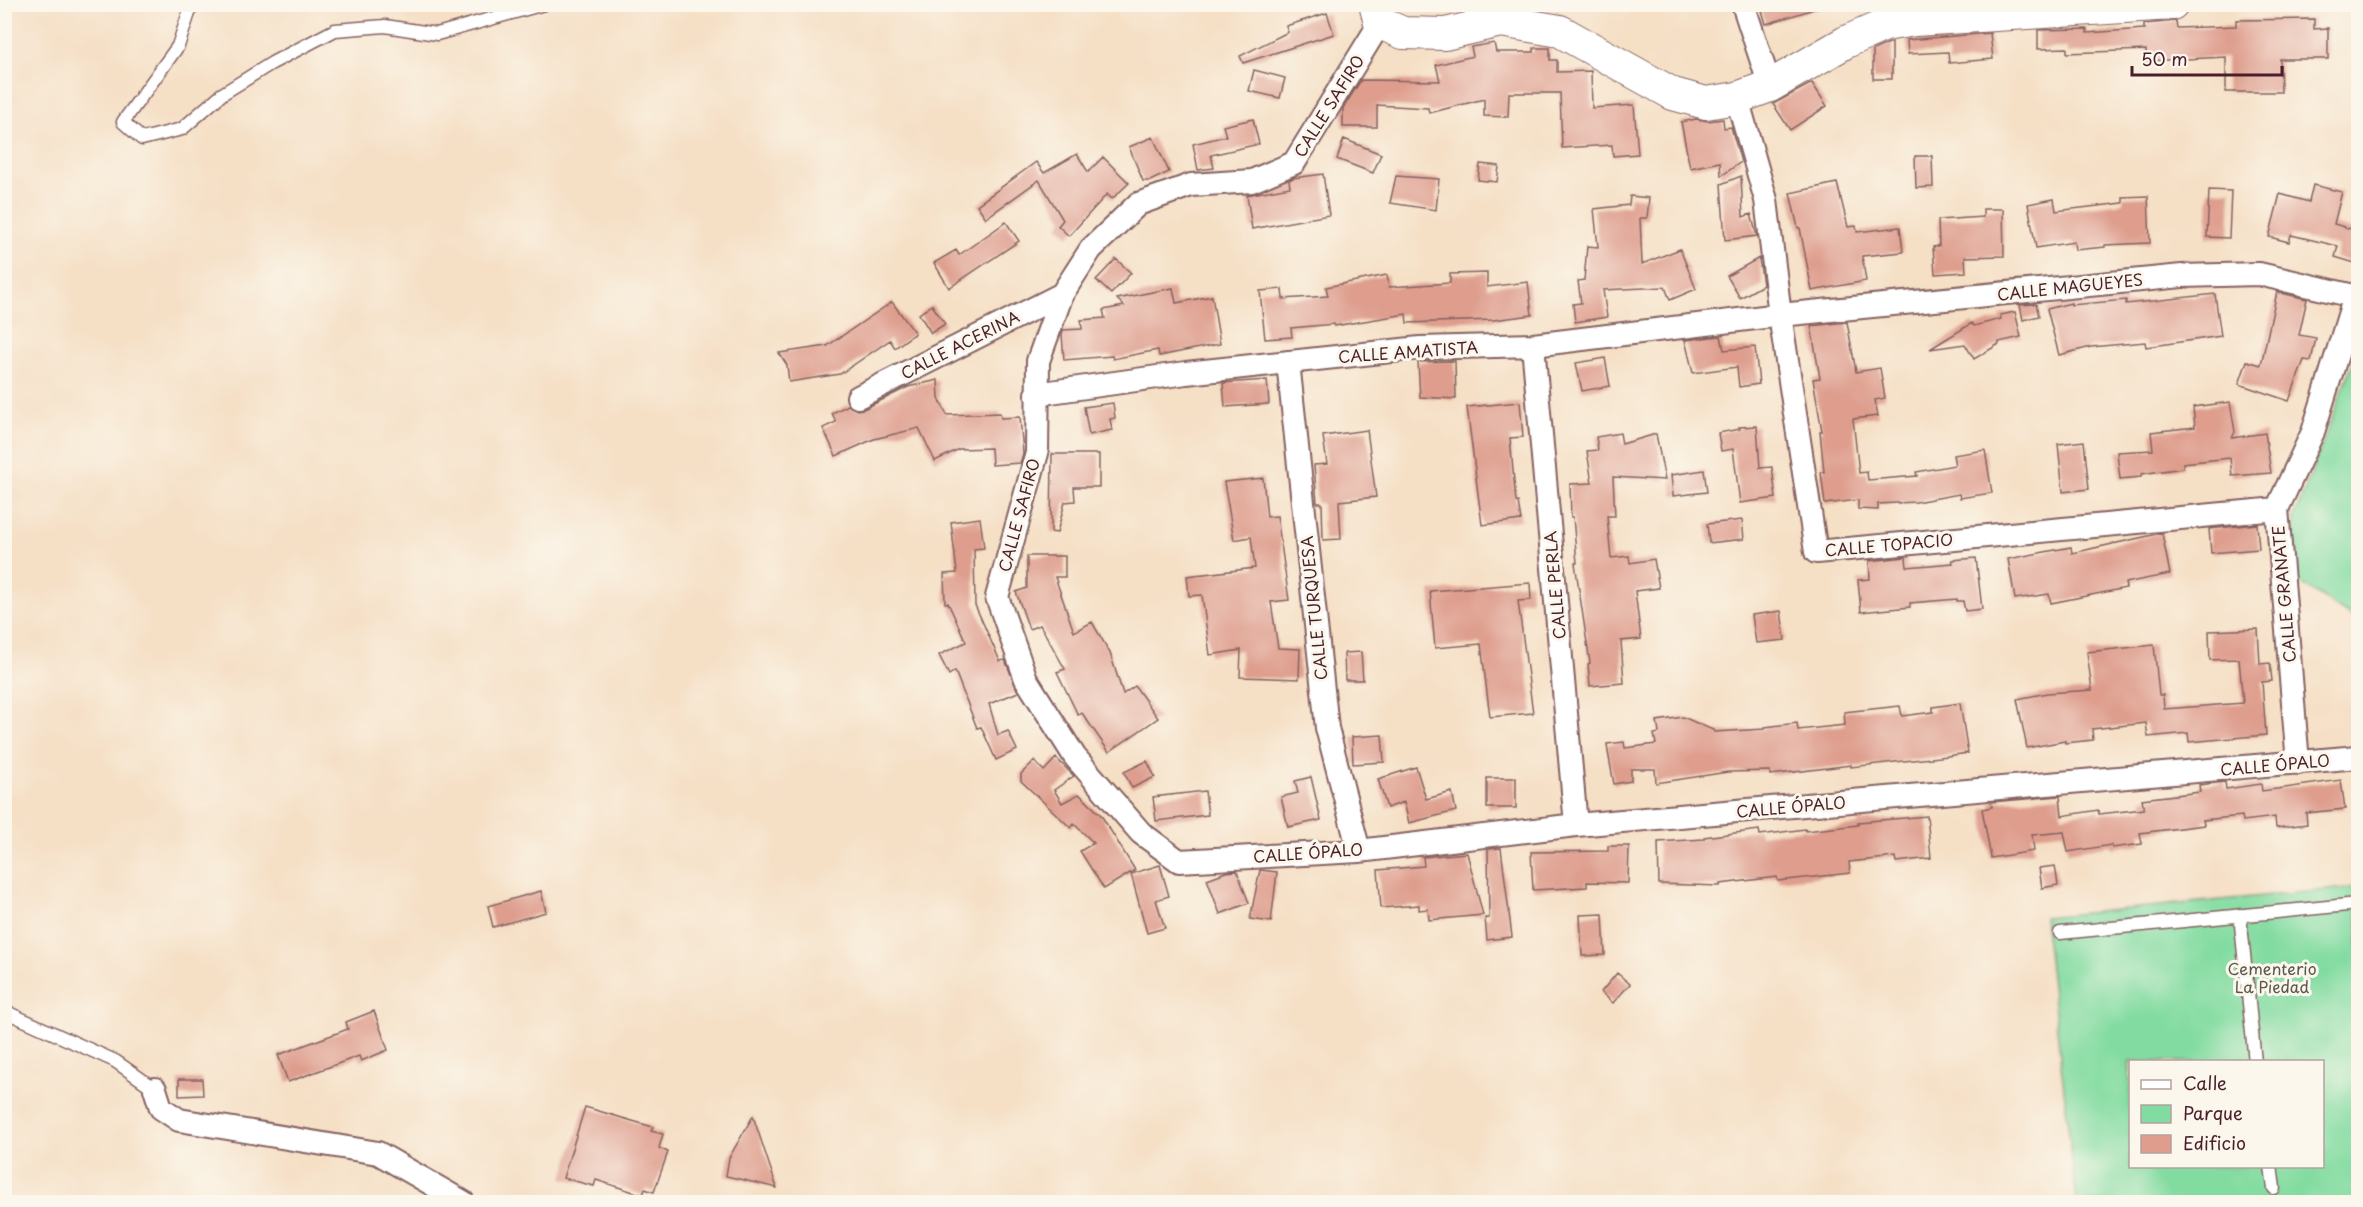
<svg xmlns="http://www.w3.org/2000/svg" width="2363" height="1207" font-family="'Playpen Sans',sans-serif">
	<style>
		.green { fill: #82dba0; stroke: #667d66; stroke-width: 1.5; fill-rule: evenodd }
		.building { fill: #de9d8d }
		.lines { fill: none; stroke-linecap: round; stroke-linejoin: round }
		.lane-casing { stroke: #866261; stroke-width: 15 }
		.street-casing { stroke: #866261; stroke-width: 26 }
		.secondary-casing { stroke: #866261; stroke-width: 34 }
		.lane { stroke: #fff; stroke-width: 12 }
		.street { stroke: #fff; stroke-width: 22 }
		.secondary { stroke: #fff; stroke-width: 32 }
		.labels { text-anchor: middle; stroke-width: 6; stroke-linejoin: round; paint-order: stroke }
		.street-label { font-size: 16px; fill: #4a1f2b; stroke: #fbf7ec }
		.park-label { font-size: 16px; fill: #5b574e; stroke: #fbf7ec }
	</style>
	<rect width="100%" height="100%" fill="#fbf7ec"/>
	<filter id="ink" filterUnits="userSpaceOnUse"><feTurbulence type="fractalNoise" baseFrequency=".0167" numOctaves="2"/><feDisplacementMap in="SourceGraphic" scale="12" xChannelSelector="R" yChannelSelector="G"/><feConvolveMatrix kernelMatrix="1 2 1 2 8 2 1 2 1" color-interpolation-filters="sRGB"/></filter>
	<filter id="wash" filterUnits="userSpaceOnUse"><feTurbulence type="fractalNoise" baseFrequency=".008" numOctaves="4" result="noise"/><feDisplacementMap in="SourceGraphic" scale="24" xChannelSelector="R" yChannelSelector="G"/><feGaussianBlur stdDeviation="1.35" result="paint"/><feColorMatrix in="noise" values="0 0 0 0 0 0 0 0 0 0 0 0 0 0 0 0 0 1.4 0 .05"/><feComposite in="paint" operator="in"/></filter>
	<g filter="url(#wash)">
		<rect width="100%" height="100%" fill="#f5dfc5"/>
		<path class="green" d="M 2358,350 L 2358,621 L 2293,578 L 2294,518 Z
			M 2358,887 L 2358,1202 L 2077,1202 L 2044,917 ZM 2130,1062 L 2322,1062 L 2322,1166 L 2130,1166 Z"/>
		<g id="blocks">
			<path class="building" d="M 1760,4 L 1816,4 L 1817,8 L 1766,24 Z
				M 1327,13 L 1334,34 L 1243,63 L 1240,56 L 1288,32 L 1286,26 Z
				M 2314,19 L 2314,29 L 2328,28 L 2328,59 L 2280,59 L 2281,92 L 2226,92 L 2226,57 L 2146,61 L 2146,50 L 2067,53 L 2067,48 L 2038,49 L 2038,30 L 2087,29 L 2087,33 L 2144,29 L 2144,24 L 2176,21 L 2177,28 L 2236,26 L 2236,20 Z
				M 1990,33 L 1993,59 L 1949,63 L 1948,52 L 1908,54 L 1907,40 Z
				M 1494,43 L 1496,52 L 1534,52 L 1534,48 L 1550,48 L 1550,60 L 1557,60 L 1557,72 L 1591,71 L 1592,108 L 1634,105 L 1638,154 L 1613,156 L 1612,145 L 1562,148 L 1560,93 L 1509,93 L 1508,117 L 1484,116 L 1484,99 L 1429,113 L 1428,108 L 1377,105 L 1377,127 L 1343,127 L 1343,108 L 1361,80 L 1440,81 L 1436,65 L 1473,56 L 1471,47 Z
				M 1889,43 L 1892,43 L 1892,79 L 1873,79 L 1873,50 Z
				M 1254,70 L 1285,78 L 1280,98 L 1249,91 Z
				M 1812,83 L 1827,106 L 1790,130 L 1773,104 Z
				M 1253,119 L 1259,144 L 1211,155 L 1214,168 L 1198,170 L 1193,144 L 1226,136 L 1223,126 Z
				M 1696,119 L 1708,121 L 1723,119 L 1724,128 L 1731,127 L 1741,162 L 1721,176 L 1720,162 L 1690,168 L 1681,122 Z
				M 1153,137 L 1169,172 L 1150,181 L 1143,181 L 1129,147 Z
				M 1344,139 L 1381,154 L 1373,173 L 1337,159 Z
				M 1077,154 L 1088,172 L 1103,157 L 1129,183 L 1112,199 L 1107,194 L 1069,236 L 1058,226 L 1063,220 L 1039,180 L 986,218 L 977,205 L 1036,162 L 1044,173 Z
				M 1915,156 L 1932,156 L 1933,187 L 1916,188 Z
				M 1480,164 L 1499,166 L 1497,182 L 1478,180 Z
				M 1323,174 L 1329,215 L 1252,229 L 1247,195 L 1290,187 L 1289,180 L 1293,178 Z
				M 1396,176 L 1439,179 L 1436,210 L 1390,203 Z
				M 1741,176 L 1743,217 L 1751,214 L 1757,236 L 1725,240 L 1721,184 Z
				M 1837,183 L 1848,227 L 1856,226 L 1857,232 L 1900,227 L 1903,252 L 1862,256 L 1866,281 L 1812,291 L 1800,228 L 1798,228 L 1790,193 Z
				M 2313,185 L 2342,192 L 2334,224 L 2358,231 L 2358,264 L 2335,257 L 2338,246 L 2291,235 L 2289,242 L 2269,237 L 2280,194 L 2309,202 Z
				M 2209,190 L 2231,191 L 2229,238 L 2207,237 Z
				M 1630,196 L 1649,198 L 1647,218 L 1640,218 L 1642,264 L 1680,249 L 1696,289 L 1670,300 L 1665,287 L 1603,290 L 1607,317 L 1575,322 L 1573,304 L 1581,303 L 1578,281 L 1584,280 L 1587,246 L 1598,247 L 1594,209 L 1629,205 Z
				M 2148,196 L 2150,243 L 2105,245 L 2105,247 L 2075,250 L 2074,242 L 2036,248 L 2028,204 L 2054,199 L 2056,211 L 2123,203 L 2123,197 Z
				M 1983,209 L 2003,209 L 2004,256 L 1965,257 L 1966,272 L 1935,274 L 1933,247 L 1939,246 L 1938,220 L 1983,217 Z
				M 1006,222 L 1019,241 L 949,288 L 934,263 L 956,250 L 959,255 Z
				M 1759,258 L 1763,285 L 1740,298 L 1727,276 Z
				M 1116,259 L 1131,273 L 1111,294 L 1096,280 Z
				M 1487,273 L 1487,287 L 1528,282 L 1532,315 L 1493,320 L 1407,323 L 1406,314 L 1334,326 L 1334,324 L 1291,328 L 1292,337 L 1265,339 L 1260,291 L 1282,289 L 1283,299 L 1328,296 L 1326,287 L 1387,275 L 1389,287 L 1450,283 L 1450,274 Z
				M 1173,288 L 1176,303 L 1212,296 L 1220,344 L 1159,356 L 1158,350 L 1113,359 L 1112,356 L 1064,360 L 1062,335 L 1063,330 L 1082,329 L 1081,320 L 1105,318 L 1103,310 L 1124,306 L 1117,299 Z
				M 2277,292 L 2307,299 L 2299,335 L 2316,338 L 2311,361 L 2304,360 L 2289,401 L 2239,384 L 2247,361 L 2261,365 Z
				M 2215,294 L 2221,336 L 2146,347 L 2145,342 L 2091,347 L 2059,355 L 2047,309 L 2071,303 L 2071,305 L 2126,300 L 2126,304 Z
				M 892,302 L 915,333 L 895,348 L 890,340 L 840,374 L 789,382 L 787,365 L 779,353 L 827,346 Z
				M 2036,304 L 2039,316 L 2023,320 L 2020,305 Z
				M 932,305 L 945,324 L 931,333 L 919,314 Z
				M 2015,312 L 2021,337 L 1999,342 L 1999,344 L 1974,359 L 1965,344 L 1930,349 L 1972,323 L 1974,326 L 2001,319 L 2000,315 Z
				M 1847,322 L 1856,372 L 1880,368 L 1885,398 L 1875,400 L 1878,416 L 1853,419 L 1859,473 L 1867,472 L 1868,480 L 1917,476 L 1916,472 L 1955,465 L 1953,455 L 1985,450 L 1992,493 L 1960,498 L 1959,494 L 1916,502 L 1878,504 L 1878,510 L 1858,509 L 1858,500 L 1825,504 L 1821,472 L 1824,472 L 1820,431 L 1822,431 L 1813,379 L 1820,378 L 1811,326 Z
				M 1721,336 L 1724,350 L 1755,347 L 1759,384 L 1739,387 L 1737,367 L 1693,373 L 1685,340 Z
				M 1605,358 L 1610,386 L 1582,391 L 1576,363 Z
				M 1455,361 L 1456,399 L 1420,397 L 1418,362 Z
				M 938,380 L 939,398 L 947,415 L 1000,413 L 1001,418 L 1020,417 L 1023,454 L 1020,463 L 992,465 L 991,448 L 959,449 L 935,461 L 919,428 L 874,439 L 836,456 L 823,428 L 836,422 L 832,413 L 848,405 L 857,410 L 864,409 L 908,387 Z
				M 1267,380 L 1269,404 L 1225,407 L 1223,383 Z
				M 1520,402 L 1523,437 L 1510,438 L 1516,502 L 1518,502 L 1521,520 L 1482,525 L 1467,407 Z
				M 2230,402 L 2235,432 L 2232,438 L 2265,433 L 2271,473 L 2232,476 L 2230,458 L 2183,463 L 2183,468 L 2141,474 L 2141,477 L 2120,479 L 2117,452 L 2153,450 L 2151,432 L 2195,427 L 2193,407 Z
				M 1113,403 L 1115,418 L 1110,419 L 1112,430 L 1089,435 L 1084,407 Z
				M 1757,426 L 1760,468 L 1772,467 L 1776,498 L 1740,503 L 1733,449 L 1721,451 L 1718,433 L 1740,429 L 1739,427 Z
				M 1367,430 L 1376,497 L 1339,501 L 1341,539 L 1323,540 L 1322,503 L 1317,503 L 1314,465 L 1327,464 L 1323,436 Z
				M 1620,433 L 1622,444 L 1656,434 L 1665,480 L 1613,477 L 1615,516 L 1607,516 L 1611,558 L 1629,556 L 1630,563 L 1654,559 L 1659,588 L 1635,591 L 1641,639 L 1621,641 L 1624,683 L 1590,686 L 1588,664 L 1590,663 L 1575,563 L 1577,563 L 1573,517 L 1571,517 L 1570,484 L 1592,483 L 1587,451 L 1598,450 L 1596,437 Z
				M 2084,441 L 2089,489 L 2063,492 L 2058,444 Z
				M 1052,454 L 1099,454 L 1099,487 L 1074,487 L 1075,501 L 1065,502 L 1057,533 L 1051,532 Z
				M 1704,470 L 1707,492 L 1673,496 L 1671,475 Z
				M 1263,478 L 1267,517 L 1277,516 L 1289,600 L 1271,602 L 1278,648 L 1300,649 L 1299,679 L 1240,677 L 1241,650 L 1210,655 L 1202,595 L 1189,596 L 1187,576 L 1255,568 L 1251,537 L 1234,540 L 1224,482 Z
				M 980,518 L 984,548 L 974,549 L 975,605 L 1000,661 L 1005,660 L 1018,692 L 989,704 L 998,735 L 1008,731 L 1017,750 L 996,760 L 981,727 L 977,728 L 955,671 L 949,675 L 939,655 L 966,642 L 948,603 L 945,603 L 944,574 L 957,573 L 951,522 Z
				M 1742,520 L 1744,539 L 1709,543 L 1707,524 Z
				M 2257,524 L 2259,549 L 2211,553 L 2209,529 Z
				M 2162,533 L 2170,574 L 2125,583 L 2126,588 L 2051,603 L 2049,594 L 2015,599 L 2008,559 L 2071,547 L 2072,553 Z
				M 1027,556 L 1065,556 L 1065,577 L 1055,577 L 1074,632 L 1092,622 L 1110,653 L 1123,694 L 1135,686 L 1158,718 L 1109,752 L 1082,713 L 1078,715 L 1057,672 L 1065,669 L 1040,625 L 1029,629 L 1016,592 L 1027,588 Z
				M 1906,557 L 1907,567 L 1953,563 L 1952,560 L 1976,558 L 1982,609 L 1965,611 L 1963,601 L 1957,601 L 1957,599 L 1910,603 L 1910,607 L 1861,612 L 1858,580 L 1870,579 L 1869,561 Z
				M 1530,583 L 1531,600 L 1518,601 L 1533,713 L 1490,717 L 1481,644 L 1435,648 L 1430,591 Z
				M 1781,611 L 1785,640 L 1756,643 L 1752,615 Z
				M 2258,629 L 2260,664 L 2270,663 L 2272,681 L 2262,682 L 2266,735 L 2189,742 L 2188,733 L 2148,737 L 2146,723 L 2092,729 L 2093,740 L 2065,743 L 2065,741 L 2027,748 L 2017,699 L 2047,693 L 2092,690 L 2087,652 L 2154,645 L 2159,695 L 2163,695 L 2164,709 L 2243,703 L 2239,659 L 2210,660 L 2209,631 Z
				M 1361,652 L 1363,680 L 1345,680 L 1344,653 Z
				M 1960,703 L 1968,753 L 1940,757 L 1851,767 L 1851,765 L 1770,775 L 1770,771 L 1728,772 L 1656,783 L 1655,769 L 1631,769 L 1631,781 L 1614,784 L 1608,752 L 1607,744 L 1624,742 L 1625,748 L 1656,744 L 1654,734 L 1659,733 L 1657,721 L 1683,717 L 1713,730 L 1714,732 L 1765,729 L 1765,727 L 1797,723 L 1798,730 L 1845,725 L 1844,712 L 1900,706 L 1902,716 L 1933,712 L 1933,707 Z
				M 1382,735 L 1384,762 L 1353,764 L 1352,737 Z
				M 1056,758 L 1074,776 L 1054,790 L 1062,803 L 1079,794 L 1101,815 L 1135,870 L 1104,889 L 1080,851 L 1094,843 L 1074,824 L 1071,828 L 1021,781 L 1021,774 L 1034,761 L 1044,771 Z
				M 1147,761 L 1155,777 L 1132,788 L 1124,772 Z
				M 1416,767 L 1426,799 L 1452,792 L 1456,811 L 1409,823 L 1404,802 L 1387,808 L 1378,779 Z
				M 1311,777 L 1321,820 L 1288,827 L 1281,797 L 1298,793 L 1295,781 Z
				M 1487,778 L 1516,778 L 1516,808 L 1487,808 Z
				M 2341,780 L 2345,809 L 2306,813 L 2307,824 L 2276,828 L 2275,817 L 2243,821 L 2242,816 L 2203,820 L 2204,825 L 2140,833 L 2142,844 L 2112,848 L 2111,845 L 2068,852 L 2064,832 L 2032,835 L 2034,851 L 1991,858 L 1982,809 L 1992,807 L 1991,802 L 2060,796 L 2062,816 L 2098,810 L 2099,814 L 2144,809 L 2142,799 L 2200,792 L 2199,785 L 2225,782 L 2226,789 L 2261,784 L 2262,791 Z
				M 1205,791 L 1208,815 L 1156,821 L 1153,797 Z
				M 1927,816 L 1931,858 L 1896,862 L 1895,857 L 1849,862 L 1850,873 L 1778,881 L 1777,877 L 1720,884 L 1720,886 L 1659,884 L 1658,842 L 1704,839 L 1704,837 L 1759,830 L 1760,835 L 1805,829 L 1806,831 L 1858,825 L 1858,822 Z
				M 1608,846 L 1629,846 L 1628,883 L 1587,882 L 1587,887 L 1533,890 L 1531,852 L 1608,851 Z
				M 1501,848 L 1512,937 L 1487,940 L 1485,918 L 1489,918 L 1488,849 Z
				M 1467,853 L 1483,915 L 1429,920 L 1428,909 L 1419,910 L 1419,905 L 1381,908 L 1378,870 L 1424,866 L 1423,857 Z
				M 1160,865 L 1169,896 L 1156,900 L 1165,928 L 1147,933 L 1131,874 Z
				M 2055,866 L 2058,885 L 2042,888 L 2039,868 Z
				M 1260,870 L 1277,872 L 1271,922 L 1250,919 Z
				M 1237,871 L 1249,903 L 1220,914 L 1207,879 L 1226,872 Z
				M 541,891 L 546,912 L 493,927 L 488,906 Z
				M 1603,914 L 1605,955 L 1582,956 L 1580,915 Z
				M 1617,973 L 1630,984 L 1613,1003 L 1601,992 Z
				M 374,1011 L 388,1050 L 361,1061 L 359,1056 L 288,1082 L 278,1055 L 348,1029 L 346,1022 Z
				M 179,1079 L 202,1079 L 203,1095 L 179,1096 Z
				M 585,1107 L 653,1127 L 651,1131 L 663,1134 L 659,1148 L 668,1152 L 654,1192 L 645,1189 L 643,1195 L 596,1180 L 594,1186 L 563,1178 Z
				M 753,1116 L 777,1188 L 726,1176 L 729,1158 Z"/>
		</g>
	</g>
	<g filter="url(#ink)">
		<use href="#blocks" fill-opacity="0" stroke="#866261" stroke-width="1.5"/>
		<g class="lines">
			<defs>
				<path id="lane" d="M 192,4 L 178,46 L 123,122 L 142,139 L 182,129 L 222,94 L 272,63 L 335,30 L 385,26 L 437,34 L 544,4
					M 2240,915 L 2255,1062
					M 2060,933 L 2358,904
					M 4,1011 L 115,1061 L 155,1089
					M 2271,1166 L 2274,1188"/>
				<path id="street" d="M 1743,4 L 1770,86
					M 1380,23 L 1294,163 L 1252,181 L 1191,185 L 1138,204 L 1091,249 L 1062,294 L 1038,361 L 1037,453 L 997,597 L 1026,679 L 1075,757 L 1141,833 L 1179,861 L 1359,851 L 1576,825 L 2358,757
					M 1737,98 L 1766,200 L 1780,315 L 1816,552 L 2277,509
					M 1533,345 L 1576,825
					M 1288,362 L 1327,728 L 1359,851
					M 1036,394 L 1186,373 L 1420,348 L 1533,345 L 1780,315 L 2182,276 L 2259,274 L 2358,297
					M 858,397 L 1062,294
					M 2298,763 L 2277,509 L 2313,432 L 2355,296
					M 155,1089 L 161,1108 L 179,1120 L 378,1153 L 463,1202"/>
				<path id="secondary" d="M 1375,4 L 1380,23 L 1403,33 L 1445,34 L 1501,21 L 1560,31 L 1673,94 L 1706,103 L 1737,98 L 1770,86 L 1846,42 L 1885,25 L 1915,20 L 2172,4"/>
			</defs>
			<use href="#lane" class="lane-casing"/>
			<use href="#street" class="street-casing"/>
			<use href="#secondary" class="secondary-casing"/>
			<use href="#lane" class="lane"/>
			<use href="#street" class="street"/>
			<use href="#secondary" class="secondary"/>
		</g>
	</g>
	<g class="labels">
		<g class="street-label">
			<text transform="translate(1329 106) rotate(-58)" y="6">CALLE SAFIRO</text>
			<text transform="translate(2070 287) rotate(-6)" y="6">CALLE MAGUEYES</text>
			<text transform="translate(960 345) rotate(-27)" y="6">CALLE ACERINA</text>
			<text transform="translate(1408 352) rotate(-4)" y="6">CALLE AMATISTA</text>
			<text transform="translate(1019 515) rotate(-75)" y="6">CALLE SAFIRO</text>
			<text transform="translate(1889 545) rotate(-5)" y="6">CALLE TOPACIO</text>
			<text transform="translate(1555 585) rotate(-95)" y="6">CALLE PERLA</text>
			<text transform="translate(2284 594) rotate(-95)" y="6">CALLE GRANATE</text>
			<text transform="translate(1314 608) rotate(-96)" y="6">CALLE TURQUESA</text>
			<text transform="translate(2275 765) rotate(-5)" y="6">CALLE ÓPALO</text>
			<text transform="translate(1791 807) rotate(-5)" y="6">CALLE ÓPALO</text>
			<text transform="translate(1308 853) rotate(-4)" y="6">CALLE ÓPALO</text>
		</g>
		<g class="park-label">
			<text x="2272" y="975">Cementerio<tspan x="2272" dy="18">La Piedad</tspan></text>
		</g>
	</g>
	<rect width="2363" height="1207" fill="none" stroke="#fbf7ec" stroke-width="24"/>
	<rect x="2129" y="1060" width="195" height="108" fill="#fbf7ec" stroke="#b4a19f" stroke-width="1.5"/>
	<rect x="2141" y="1080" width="30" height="9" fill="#ffffff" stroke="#b4a19f" stroke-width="1.5"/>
	<text x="2183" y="1090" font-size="18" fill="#4a1f2b">Calle</text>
	<rect x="2141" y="1105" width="30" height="18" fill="#82dba0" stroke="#b4a19f" stroke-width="1.5"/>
	<text x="2183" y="1120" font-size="18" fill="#4a1f2b">Parque</text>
	<rect x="2141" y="1135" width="30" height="18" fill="#de9d8d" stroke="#b4a19f" stroke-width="1.5"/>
	<text x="2183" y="1150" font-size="18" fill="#4a1f2b">Edificio</text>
	<path d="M2132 66v9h150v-9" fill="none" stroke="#4a1f2b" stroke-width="3"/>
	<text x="2141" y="66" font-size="18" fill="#4a1f2b" stroke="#fbf7ec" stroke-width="4.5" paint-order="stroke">50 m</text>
</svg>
